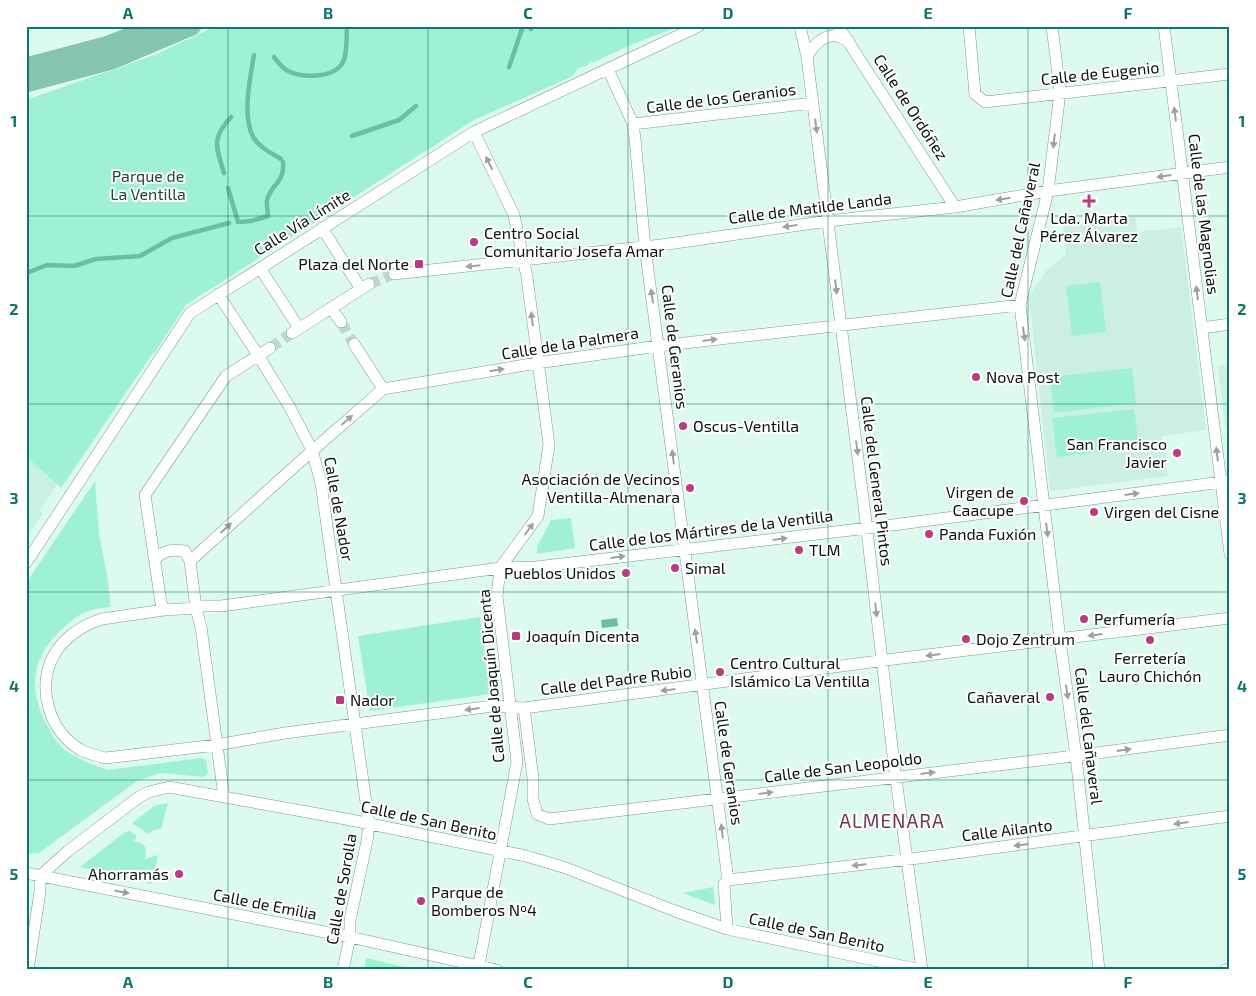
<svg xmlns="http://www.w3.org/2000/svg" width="1256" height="996" font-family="'Exo 2',sans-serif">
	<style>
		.built { fill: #cbf0e2 }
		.green { fill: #9ff1d4 }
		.water { fill: #69bfa2 }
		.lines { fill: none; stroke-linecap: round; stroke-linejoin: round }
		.stream { stroke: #69bfa2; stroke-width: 4.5 }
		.minor-tunnel { stroke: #bdd8cd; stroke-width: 11; stroke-dasharray: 11 5.5; stroke-linecap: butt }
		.minor-casing { stroke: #7f9a8f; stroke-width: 12 }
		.primary-casing { stroke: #fff; stroke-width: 20 }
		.minor { stroke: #fff; stroke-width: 11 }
		.primary { stroke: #85c5b2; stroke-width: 19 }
		.oneway { fill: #9da19f }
		.grid { fill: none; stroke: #0f766e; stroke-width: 1; stroke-opacity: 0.55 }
		.poi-dot { fill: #bb3a83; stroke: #fff; stroke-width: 2 }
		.labels { text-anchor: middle; stroke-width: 4; stroke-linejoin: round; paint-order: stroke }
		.street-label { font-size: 16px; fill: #0a1410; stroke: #fff }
		.park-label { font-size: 16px; fill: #1f4639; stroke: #fff }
		.poi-label { font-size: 16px; fill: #0a1410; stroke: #fff; text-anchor: start }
		.quarter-label { font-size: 19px; letter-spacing: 1px; fill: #733354; stroke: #fff }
		.neatline { fill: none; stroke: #0f766e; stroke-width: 2 }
		.grid-label { font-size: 16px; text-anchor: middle; font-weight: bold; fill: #0f766e }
	</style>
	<rect width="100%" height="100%" fill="#ddfaee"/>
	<path class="built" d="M 1136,217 L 1137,232 L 1181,227 L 1206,430 L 1162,436 L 1168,476 L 1050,491 L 1029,296 L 1046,271 L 1066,254 L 1063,225 Z
		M 1230,364 L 1230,425 L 1225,426 L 1218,366 Z
		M 26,453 L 31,461 L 57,485 L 40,510 L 43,513 L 26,538 Z"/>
	<path class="green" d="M 216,26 L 680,26 L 633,44 L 594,62 L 591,61 L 588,65 L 578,68 L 573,76 L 474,120 L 186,305 L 154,354 L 153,353 L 61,488 L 31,461 L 26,453 L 26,100 L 154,55 Z
		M 1100,282 L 1106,332 L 1072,336 L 1066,286 Z
		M 1132,368 L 1136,403 L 1054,413 L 1050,377 Z
		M 1134,409 L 1139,447 L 1057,457 L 1052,418 Z
		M 95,481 L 99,534 L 107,575 L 111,607 C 104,608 96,608 89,611 C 77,614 67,625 58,633 C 31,660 29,690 46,723 C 51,733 57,744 66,751 C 79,759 94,766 108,770 L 201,758 L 206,760 L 208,773 L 204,777 L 160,773 L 137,781 L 39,853 L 26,854 L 26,583 Z
		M 571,518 L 575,548 L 537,554 L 537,547 L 551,520 Z
		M 480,617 L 490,694 L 370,711 L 358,636 Z
		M 168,803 L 161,829 L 153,830 L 148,834 L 132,823 L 154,806 Z
		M 130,831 L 137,836 L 134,841 L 141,843 L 146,848 L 145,859 L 158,855 L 152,884 L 80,867 L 125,832 Z
		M 713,887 L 715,905 L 683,893 Z
		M 366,958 L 417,970 L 364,970 Z"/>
	<path class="water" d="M 617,618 L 618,626 L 602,628 L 601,620 Z"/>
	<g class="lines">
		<path class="stream" d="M 611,27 L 612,26
			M 531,29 L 532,26
			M 254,55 C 250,78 242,115 253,137 C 259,147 271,153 281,159
			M 274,57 C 278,62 282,68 288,71 C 302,78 334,79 343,62 C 348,52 346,37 347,26
			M 509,67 L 523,26
			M 352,136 L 399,120 L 416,106
			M 224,173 C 216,146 211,139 231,117
			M 228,188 L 238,222
			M 240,222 L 251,221 L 268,216 C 268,211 266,205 267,200 C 271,184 285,183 283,162
			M 29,272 L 47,265 L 74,266 L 96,259 L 140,256 L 172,238 L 229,223"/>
		<path class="minor-tunnel" d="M 369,284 L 394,274
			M 341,322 L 354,344
			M 270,348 L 292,333"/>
		<defs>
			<path id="minor" d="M 800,26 L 807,57 L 866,522 L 894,764 L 922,970
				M 838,26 L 955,207
				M 969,26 L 975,94 L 985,102 L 1230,74
				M 1052,26 L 1060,92 L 1048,191 L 1020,305 L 1061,648 L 1076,756 L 1099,970
				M 1164,26 L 1230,554
				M 807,57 C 812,47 823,34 837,36 C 840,37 845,40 849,41
				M 608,69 L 633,124 L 635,139 L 645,247 L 728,880 L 724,884 L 727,929
				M 633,124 L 813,103
				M 474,132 L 514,215 L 527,277 L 549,445 L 538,516 L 500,568 L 497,596 L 517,762 L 478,970
				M 322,228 L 361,289
				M 260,268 L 299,328
				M 394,274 L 661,245 L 828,221 L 955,207 L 1048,191 L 1230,167
				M 218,294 L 258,355 L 289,406 L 312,450 L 321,483 L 369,824 L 367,841 L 350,920 L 350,937 L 343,970
				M 331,308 L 341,322
				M 1202,328 L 1230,324
				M 292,333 L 369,284
				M 354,344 L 383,389
				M 155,559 C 164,550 173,549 185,551 L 190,561 L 196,608 L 164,610 L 161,603 L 145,495 L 226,376 L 270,348
				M 190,561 L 304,458 L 383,389 L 537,363 L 658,346 L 1020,305
				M 26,563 L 190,313 L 474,132 L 699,26
				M 196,606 L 221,606 L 500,568 L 536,567 L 877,527 L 1230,481
				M 196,608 L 201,627 L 224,797
				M 164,610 L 102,619 C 83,625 64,637 54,655 C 36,687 49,732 81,750 C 89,754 97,756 106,758 L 216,745 L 285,733 L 493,706 L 524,708 L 894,659 L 1230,618
				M 524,708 L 533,778 L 533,799 L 537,814 L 549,819 L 1082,755 L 1230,735
				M 26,873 L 350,937 L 497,970
				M 728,880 L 919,858 L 1230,816
				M 28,970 L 40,892 L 40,876 L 68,851 L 139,797 L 149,792 L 169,787 L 346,819 L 526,856 L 566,868 L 675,911 L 727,929 L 921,970
				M 1225,970 L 1230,969"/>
			<path id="primary" d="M 26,67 L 105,46 L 157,26
				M 26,83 L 112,60 L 192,26"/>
		</defs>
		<use href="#minor" class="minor-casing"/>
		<use href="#primary" class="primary-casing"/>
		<use href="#minor" class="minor"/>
		<use href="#primary" class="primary"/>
	</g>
	<defs><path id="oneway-solid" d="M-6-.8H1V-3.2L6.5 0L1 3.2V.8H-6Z" transform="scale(1.25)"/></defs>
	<g class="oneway">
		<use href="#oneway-solid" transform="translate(1175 114) rotate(-97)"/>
		<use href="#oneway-solid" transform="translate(816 126) rotate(83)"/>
		<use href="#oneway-solid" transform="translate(1054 141) rotate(97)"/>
		<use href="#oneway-solid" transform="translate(489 163) rotate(-116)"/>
		<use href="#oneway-solid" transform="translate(1164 176) rotate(172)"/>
		<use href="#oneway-solid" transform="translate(1003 199) rotate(171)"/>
		<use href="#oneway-solid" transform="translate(790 226) rotate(172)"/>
		<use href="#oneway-solid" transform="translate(473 266) rotate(174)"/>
		<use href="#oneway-solid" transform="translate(836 287) rotate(83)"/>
		<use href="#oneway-solid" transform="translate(1197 293) rotate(-97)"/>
		<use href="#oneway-solid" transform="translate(652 296) rotate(-98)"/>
		<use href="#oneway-solid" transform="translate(532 319) rotate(-97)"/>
		<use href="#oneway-solid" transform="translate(1024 334) rotate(82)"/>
		<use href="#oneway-solid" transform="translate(710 340) rotate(-7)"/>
		<use href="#oneway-solid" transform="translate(497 370) rotate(-9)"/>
		<use href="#oneway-solid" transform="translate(347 420) rotate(-41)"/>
		<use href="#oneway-solid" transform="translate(857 448) rotate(83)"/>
		<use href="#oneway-solid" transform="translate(1217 454) rotate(-97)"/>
		<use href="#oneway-solid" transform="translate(673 457) rotate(-97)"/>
		<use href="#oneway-solid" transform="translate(1132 494) rotate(-7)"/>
		<use href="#oneway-solid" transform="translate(226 528) rotate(-42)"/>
		<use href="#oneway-solid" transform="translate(529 529) rotate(-54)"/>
		<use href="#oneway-solid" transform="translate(1047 530) rotate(83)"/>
		<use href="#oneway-solid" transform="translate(780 539) rotate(-7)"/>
		<use href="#oneway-solid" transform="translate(618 557) rotate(-7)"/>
		<use href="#oneway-solid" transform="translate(876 610) rotate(84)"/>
		<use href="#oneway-solid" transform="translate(1095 635) rotate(173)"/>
		<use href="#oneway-solid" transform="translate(696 636) rotate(-98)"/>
		<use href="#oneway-solid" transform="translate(933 655) rotate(173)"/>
		<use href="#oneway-solid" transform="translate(668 690) rotate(173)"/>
		<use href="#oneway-solid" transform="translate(1067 692) rotate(82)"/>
		<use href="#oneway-solid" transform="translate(472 709) rotate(172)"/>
		<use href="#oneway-solid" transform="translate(1124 750) rotate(-8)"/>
		<use href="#oneway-solid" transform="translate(928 773) rotate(-7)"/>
		<use href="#oneway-solid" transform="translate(766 793) rotate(-7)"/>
		<use href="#oneway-solid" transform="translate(1181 823) rotate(172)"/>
		<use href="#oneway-solid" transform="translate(722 831) rotate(-97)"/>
		<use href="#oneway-solid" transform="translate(1021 845) rotate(173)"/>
		<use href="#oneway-solid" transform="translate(859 865) rotate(174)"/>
		<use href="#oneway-solid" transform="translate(122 892) rotate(11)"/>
	</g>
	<path class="grid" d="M 228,26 L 228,970M 428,26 L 428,970M 628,26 L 628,970M 828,26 L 828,970M 1028,26 L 1028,970M 26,216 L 1230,216M 26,404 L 1230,404M 26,592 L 1230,592M 26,780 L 1230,780"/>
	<g class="poi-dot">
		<path d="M1086.5 193.5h5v5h5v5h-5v5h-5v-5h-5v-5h5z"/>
		<circle cx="474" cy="242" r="5"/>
		<rect x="414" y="259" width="10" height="10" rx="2.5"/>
		<circle cx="976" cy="377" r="5"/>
		<circle cx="683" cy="426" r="5"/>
		<circle cx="1177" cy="453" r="5"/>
		<circle cx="690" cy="488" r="5"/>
		<circle cx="1024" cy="501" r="5"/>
		<circle cx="1094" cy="512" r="5"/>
		<circle cx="929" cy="534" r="5"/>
		<circle cx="799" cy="550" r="5"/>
		<circle cx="675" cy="568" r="5"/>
		<circle cx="626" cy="573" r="5"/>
		<circle cx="1084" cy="619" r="5"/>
		<rect x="511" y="631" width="10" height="10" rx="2.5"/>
		<circle cx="966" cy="639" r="5"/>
		<circle cx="1150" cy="640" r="5"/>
		<circle cx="720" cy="672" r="5"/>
		<circle cx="1050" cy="697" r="5"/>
		<rect x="335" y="695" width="10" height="10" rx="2.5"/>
		<circle cx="179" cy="874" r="5"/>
		<circle cx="421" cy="901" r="5"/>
	</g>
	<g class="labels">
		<g class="street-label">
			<text transform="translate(1100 73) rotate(-6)" y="6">Calle de Eugenio</text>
			<text transform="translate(721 98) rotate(-7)" y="6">Calle de los Geranios</text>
			<text transform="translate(911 107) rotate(57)" y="6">Calle de Ordóñez</text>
			<text transform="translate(810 208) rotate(-7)" y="6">Calle de Matilde Landa</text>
			<text transform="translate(1204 214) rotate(83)" y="6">Calle de las Magnolias</text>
			<text transform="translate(302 222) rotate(-32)" y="6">Calle Vía Límite</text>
			<text transform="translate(1020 230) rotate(-78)" y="6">Calle del Cañaveral</text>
			<text transform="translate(570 343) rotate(-9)" y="6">Calle de la Palmera</text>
			<text transform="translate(675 347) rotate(83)" y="6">Calle de Geranios</text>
			<text transform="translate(877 481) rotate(83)" y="6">Calle del General Pintos</text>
			<text transform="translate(339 509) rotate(80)" y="6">Calle de Nador</text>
			<text transform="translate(711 530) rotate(-7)" y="6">Calle de los Mártires de la Ventilla</text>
			<text transform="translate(491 676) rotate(-95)" y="6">Calle de Joaquín Dicenta</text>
			<text transform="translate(616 680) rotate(-7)" y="6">Calle del Padre Rubio</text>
			<text transform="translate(1089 736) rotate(83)" y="6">Calle del Cañaveral</text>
			<text transform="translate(729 763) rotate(82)" y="6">Calle de Geranios</text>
			<text transform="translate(843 767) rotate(-7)" y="6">Calle de San Leopoldo</text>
			<text transform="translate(429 820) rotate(12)" y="6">Calle de San Benito</text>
			<text transform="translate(1007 830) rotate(-7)" y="6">Calle Ailanto</text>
			<text transform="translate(341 889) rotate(-80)" y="6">Calle de Sorolla</text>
			<text transform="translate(265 904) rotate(11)" y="6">Calle de Emilia</text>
			<text transform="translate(817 932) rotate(12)" y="6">Calle de San Benito</text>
		</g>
		<g class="park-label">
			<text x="148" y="182">Parque de<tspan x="148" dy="18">La Ventilla</tspan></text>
		</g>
		<g class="poi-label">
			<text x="1089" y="224" text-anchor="middle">Lda. Marta<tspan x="1089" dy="18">Pérez Álvarez</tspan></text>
			<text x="484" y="239">Centro Social<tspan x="484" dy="18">Comunitario Josefa Amar</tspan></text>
			<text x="409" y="270" text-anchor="end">Plaza del Norte</text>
			<text x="986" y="383">Nova Post</text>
			<text x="693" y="432">Oscus-Ventilla</text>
			<text x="1167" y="450" text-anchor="end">San Francisco<tspan x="1167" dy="18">Javier</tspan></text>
			<text x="680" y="485" text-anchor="end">Asociación de Vecinos<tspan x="680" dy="18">Ventilla-Almenara</tspan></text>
			<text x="1014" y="498" text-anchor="end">Virgen de<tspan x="1014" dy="18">Caacupe</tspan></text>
			<text x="1104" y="518">Virgen del Cisne</text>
			<text x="939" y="540">Panda Fuxión</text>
			<text x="809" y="556">TLM</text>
			<text x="685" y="574">Simal</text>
			<text x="616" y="579" text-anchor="end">Pueblos Unidos</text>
			<text x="1094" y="625">Perfumería</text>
			<text x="526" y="642">Joaquín Dicenta</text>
			<text x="976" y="645">Dojo Zentrum</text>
			<text x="1150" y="664" text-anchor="middle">Ferretería<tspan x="1150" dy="18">Lauro Chichón</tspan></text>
			<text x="730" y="669">Centro Cultural<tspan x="730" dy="18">Islámico La Ventilla</tspan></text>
			<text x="1040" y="703" text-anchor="end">Cañaveral</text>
			<text x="350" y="706">Nador</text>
			<text x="169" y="880" text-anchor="end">Ahorramás</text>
			<text x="431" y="898">Parque de<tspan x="431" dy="18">Bomberos Nº4</tspan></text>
		</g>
		<g class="quarter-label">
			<text x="892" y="828">ALMENARA</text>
		</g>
	</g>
	<rect width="1256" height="996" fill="none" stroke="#ffffff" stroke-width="55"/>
	<rect x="28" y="28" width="1200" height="940" class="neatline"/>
	<g class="grid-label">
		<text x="128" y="19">A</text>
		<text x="328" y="19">B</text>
		<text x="528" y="19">C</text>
		<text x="728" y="19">D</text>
		<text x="928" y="19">E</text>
		<text x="1128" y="19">F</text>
		<text x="14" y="127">1</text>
		<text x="1242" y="127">1</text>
		<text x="14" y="315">2</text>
		<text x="1242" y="315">2</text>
		<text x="14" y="504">3</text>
		<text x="1242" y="504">3</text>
		<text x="14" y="692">4</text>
		<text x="1242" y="692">4</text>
		<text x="14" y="880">5</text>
		<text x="1242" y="880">5</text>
		<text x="128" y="988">A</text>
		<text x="328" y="988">B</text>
		<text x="528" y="988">C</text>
		<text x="728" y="988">D</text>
		<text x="928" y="988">E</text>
		<text x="1128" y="988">F</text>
	</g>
</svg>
